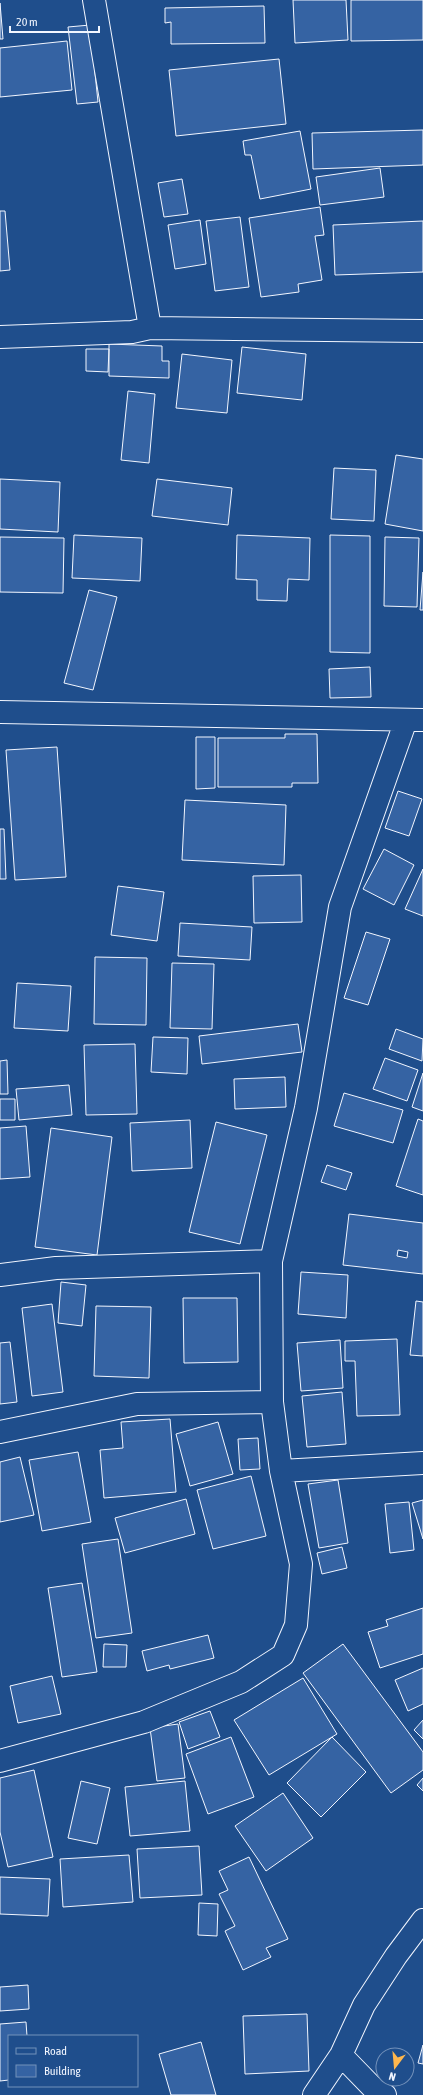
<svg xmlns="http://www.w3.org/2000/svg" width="423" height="2095" font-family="'Asap Condensed',sans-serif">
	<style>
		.building { fill: #3563a3; stroke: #f2f6ff; fill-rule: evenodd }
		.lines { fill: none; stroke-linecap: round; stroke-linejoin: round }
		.minor-casing { stroke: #f2f6ff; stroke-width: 24 }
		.minor { stroke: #1f4e8c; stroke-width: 22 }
	</style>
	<rect width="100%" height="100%" fill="#1f4e8c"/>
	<path class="building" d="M 293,0 L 346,0 L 348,40 L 295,43 Z
		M 351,0 L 423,0 L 423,40 L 351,41 Z
		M 0,3 L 3,39 L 0,39 Z
		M 264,6 L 265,43 L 171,44 L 171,22 L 165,23 L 165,8 Z
		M 90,25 L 98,102 L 77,104 L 68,27 Z
		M 67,41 L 72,90 L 0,97 L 0,48 Z
		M 279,59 L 286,124 L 176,136 L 169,70 Z
		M 423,130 L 423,165 L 313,169 L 312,133 Z
		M 300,131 L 311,189 L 260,199 L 251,155 L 245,155 L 243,141 Z
		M 380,168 L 384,197 L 320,205 L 316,177 Z
		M 182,179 L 188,214 L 164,217 L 158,183 Z
		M 320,207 L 324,235 L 315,236 L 322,280 L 298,284 L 299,292 L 261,297 L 249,218 Z
		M 0,211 L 5,211 L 10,270 L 0,271 Z
		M 240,217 L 249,287 L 215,291 L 206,221 Z
		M 200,220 L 206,264 L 175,269 L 168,225 Z
		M 423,221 L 423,272 L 335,275 L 333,225 Z
		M 109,344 L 162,346 L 162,361 L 169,361 L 169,378 L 109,376 Z
		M 242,347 L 306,354 L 302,400 L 237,393 Z
		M 86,349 L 109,349 L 108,372 L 86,371 Z
		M 182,354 L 232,360 L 227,413 L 176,408 Z
		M 128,391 L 155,394 L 149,463 L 121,460 Z
		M 396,455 L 423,459 L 423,531 L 385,524 Z
		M 334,468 L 376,470 L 374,521 L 331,519 Z
		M 0,479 L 60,482 L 58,532 L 0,529 Z
		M 157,479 L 232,488 L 228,525 L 152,516 Z
		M 74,535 L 142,538 L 140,581 L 72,578 Z
		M 237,535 L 310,538 L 309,580 L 288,579 L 287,601 L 257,600 L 257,580 L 236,579 Z
		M 330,535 L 370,536 L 370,653 L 330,652 Z
		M 0,537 L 64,538 L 63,593 L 0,592 Z
		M 385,537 L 419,538 L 417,607 L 384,606 Z
		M 423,572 L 423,610 L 420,610 Z
		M 89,590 L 117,597 L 93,690 L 64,683 Z
		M 370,667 L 371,697 L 330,698 L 329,669 Z
		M 285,734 L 317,734 L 318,783 L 292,783 L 292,787 L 218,787 L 218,738 L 285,738 Z
		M 196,737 L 215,737 L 215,788 L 196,789 Z
		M 57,747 L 66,877 L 15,880 L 6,750 Z
		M 398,791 L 422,799 L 409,836 L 385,828 Z
		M 185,800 L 286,805 L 284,865 L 182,860 Z
		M 0,829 L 4,829 L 6,879 L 0,879 Z
		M 384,849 L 414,865 L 394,905 L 363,889 Z
		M 423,869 L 423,916 L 405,909 Z
		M 301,875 L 302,922 L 254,923 L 253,876 Z
		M 118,886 L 164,892 L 157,941 L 111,935 Z
		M 180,923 L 252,927 L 250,960 L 178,956 Z
		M 366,932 L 390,939 L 368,1005 L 344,998 Z
		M 95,957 L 147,958 L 146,1025 L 94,1024 Z
		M 172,963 L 214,964 L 212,1029 L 170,1028 Z
		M 17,983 L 71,986 L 68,1031 L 14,1028 Z
		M 298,1024 L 302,1052 L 202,1064 L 199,1036 Z
		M 396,1029 L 423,1039 L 422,1061 L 389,1049 Z
		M 153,1037 L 188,1038 L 187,1074 L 151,1072 Z
		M 135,1044 L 137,1114 L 86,1115 L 84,1045 Z
		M 385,1058 L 418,1070 L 407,1101 L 373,1089 Z
		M 7,1060 L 8,1094 L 0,1094 L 0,1061 Z
		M 423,1073 L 423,1111 L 412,1107 Z
		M 285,1077 L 286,1107 L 235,1109 L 234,1079 Z
		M 69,1085 L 72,1115 L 19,1120 L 16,1089 Z
		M 344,1093 L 403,1110 L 393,1143 L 334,1126 Z
		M 0,1099 L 15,1099 L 15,1120 L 0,1120 Z
		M 418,1119 L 423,1121 L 423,1195 L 396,1186 Z
		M 190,1120 L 192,1168 L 132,1171 L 130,1123 Z
		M 216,1122 L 267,1135 L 240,1244 L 189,1232 Z
		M 26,1126 L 30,1177 L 0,1179 L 0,1128 Z
		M 51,1128 L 112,1137 L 97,1255 L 35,1247 Z
		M 327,1165 L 352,1173 L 346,1190 L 321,1182 Z
		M 349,1214 L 423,1223 L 423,1274 L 343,1265 ZM 398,1250 L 408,1252 L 407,1258 L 397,1256 Z
		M 301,1272 L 348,1275 L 346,1318 L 298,1314 Z
		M 61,1282 L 86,1285 L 82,1326 L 58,1323 Z
		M 183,1298 L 237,1298 L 238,1362 L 184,1363 Z
		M 416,1301 L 423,1302 L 423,1356 L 410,1355 Z
		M 52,1304 L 63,1392 L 32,1396 L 22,1308 Z
		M 96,1306 L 151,1307 L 149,1378 L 94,1376 Z
		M 397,1339 L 400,1415 L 357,1416 L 355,1361 L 345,1361 L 345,1341 Z
		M 340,1340 L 343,1388 L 301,1391 L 297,1343 Z
		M 10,1342 L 17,1402 L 0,1404 L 0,1343 Z
		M 342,1392 L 346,1444 L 307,1447 L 302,1396 Z
		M 170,1419 L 176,1492 L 104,1498 L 100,1450 L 123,1448 L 121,1422 Z
		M 218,1422 L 233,1474 L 190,1486 L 176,1434 Z
		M 258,1438 L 260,1469 L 240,1470 L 238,1439 Z
		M 78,1452 L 91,1522 L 42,1531 L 29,1460 Z
		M 20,1457 L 34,1515 L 0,1522 L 0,1462 Z
		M 251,1476 L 266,1536 L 213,1549 L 197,1490 Z
		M 338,1480 L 348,1543 L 319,1548 L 308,1484 Z
		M 186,1499 L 195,1534 L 125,1553 L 115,1518 Z
		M 423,1500 L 423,1539 L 412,1503 Z
		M 409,1502 L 414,1550 L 390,1553 L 385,1504 Z
		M 118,1539 L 132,1633 L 96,1638 L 82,1544 Z
		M 342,1547 L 347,1568 L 322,1574 L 317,1553 Z
		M 82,1583 L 97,1672 L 62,1677 L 48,1588 Z
		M 423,1608 L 423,1654 L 380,1668 L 368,1632 L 388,1626 L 386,1620 Z
		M 208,1635 L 214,1658 L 170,1669 L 169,1665 L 147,1671 L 142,1651 Z
		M 104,1644 L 127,1645 L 126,1667 L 103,1667 Z
		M 343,1644 L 423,1752 L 423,1770 L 391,1793 L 303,1673 Z
		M 423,1668 L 423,1704 L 408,1711 L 395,1680 Z
		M 52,1676 L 61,1714 L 18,1723 L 10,1686 Z
		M 303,1678 L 337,1734 L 269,1775 L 234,1720 Z
		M 210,1711 L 220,1737 L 188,1749 L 179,1722 Z
		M 423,1720 L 423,1739 L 414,1730 Z
		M 178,1724 L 185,1778 L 157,1781 L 150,1728 Z
		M 231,1737 L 254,1797 L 208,1814 L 186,1754 Z
		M 332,1737 L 366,1772 L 321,1817 L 287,1783 Z
		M 34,1770 L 53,1857 L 8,1867 L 0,1832 L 0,1778 Z
		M 423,1778 L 423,1791 L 417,1785 Z
		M 81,1781 L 110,1788 L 97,1844 L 68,1838 Z
		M 185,1781 L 190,1831 L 130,1836 L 125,1787 Z
		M 283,1793 L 313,1838 L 266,1871 L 235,1826 Z
		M 199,1846 L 202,1895 L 140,1898 L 137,1849 Z
		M 129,1855 L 133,1902 L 63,1907 L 60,1859 Z
		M 249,1857 L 288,1939 L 266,1948 L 271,1957 L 243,1970 L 225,1931 L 235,1926 L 219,1894 L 228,1890 L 219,1871 Z
		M 0,1877 L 50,1879 L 48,1916 L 0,1914 Z
		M 199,1903 L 218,1904 L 217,1936 L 198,1935 Z
		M 28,1985 L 29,2009 L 0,2011 L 0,1987 Z
		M 307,2014 L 309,2071 L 245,2074 L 243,2016 Z
		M 26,2022 L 27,2036 L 9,2036 L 9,2080 L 0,2081 L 0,2024 Z
		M 201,2042 L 216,2095 L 171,2095 L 159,2054 Z
		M 423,2045 L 423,2064 L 418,2063 Z"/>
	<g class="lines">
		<defs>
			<path id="minor" d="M 94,0 L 150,328
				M 0,337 L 132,332 L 150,328 L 423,331
				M 0,712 L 423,720
				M 0,1275 L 56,1268 L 271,1261
				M 0,1432 L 137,1404 L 272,1402
				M 281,1471 L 423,1463
				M 0,1761 L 144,1722 L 241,1682 L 283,1655 L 296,1625 L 301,1564 L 281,1471 L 272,1402 L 271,1261 L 306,1108 L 340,907 L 406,720
				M 341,2055 L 375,2090 L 385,2095
				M 314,2095 L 341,2055 L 364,2005 L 396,1956 L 423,1920"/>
		</defs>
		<use href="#minor" class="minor-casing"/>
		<use href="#minor" class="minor"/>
	</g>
	<rect x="8" y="2035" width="130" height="52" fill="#1f4e8c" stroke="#7391ba"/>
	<rect x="16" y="2048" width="20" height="6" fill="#1f4e8c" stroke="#7391ba"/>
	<text x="44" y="2055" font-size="12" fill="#f2f6ff">Road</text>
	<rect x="16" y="2065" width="20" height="12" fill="#3563a3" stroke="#7391ba"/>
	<text x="44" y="2075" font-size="12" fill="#f2f6ff">Building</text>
	<g transform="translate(395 2067) rotate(196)"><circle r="19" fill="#1f4e8c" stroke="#7391ba"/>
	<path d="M0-3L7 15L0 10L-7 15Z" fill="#ffb74d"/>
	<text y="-6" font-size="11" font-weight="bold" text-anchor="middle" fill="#f2f6ff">N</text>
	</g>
	<path d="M10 26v6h89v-6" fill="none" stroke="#f2f6ff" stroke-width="2"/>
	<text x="16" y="26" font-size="12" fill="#f2f6ff" stroke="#1f4e8c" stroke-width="3" paint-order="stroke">20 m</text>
</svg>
